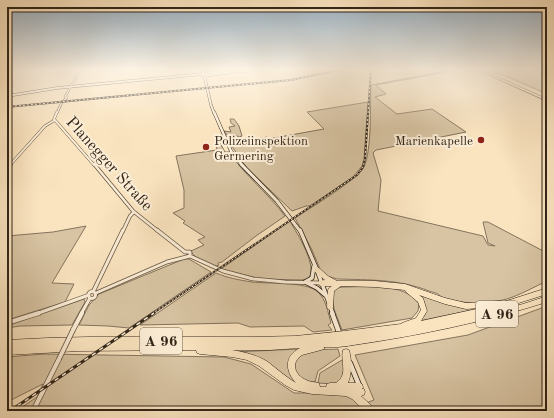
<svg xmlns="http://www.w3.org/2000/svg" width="554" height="418" font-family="'Old Standard TT',serif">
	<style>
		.green { fill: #d8c4a3; stroke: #84745e }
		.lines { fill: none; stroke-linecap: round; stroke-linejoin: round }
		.tertiary-far4-casing { stroke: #635542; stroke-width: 2.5 }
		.tertiary-far3-casing { stroke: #635542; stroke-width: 3 }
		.tertiary-far2-casing { stroke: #635542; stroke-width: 4 }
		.tertiary-far1-casing { stroke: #635542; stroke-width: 4.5 }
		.tertiary-casing { stroke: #635542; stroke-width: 5.5 }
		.secondary-far4-casing { stroke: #312518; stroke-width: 3 }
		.secondary-far3-casing { stroke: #312518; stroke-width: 3.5 }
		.secondary-far2-casing { stroke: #312518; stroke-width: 4.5 }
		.secondary-far1-casing { stroke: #312518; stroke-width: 5 }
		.secondary-casing { stroke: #312518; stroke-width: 6 }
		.motorway-casing { stroke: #312518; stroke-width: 1 }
		.tertiary-far4 { stroke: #fcedd6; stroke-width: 1.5 }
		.tertiary-far3 { stroke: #fcedd6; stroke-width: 2 }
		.tertiary-far2 { stroke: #fcedd6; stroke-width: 2.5 }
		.tertiary-far1 { stroke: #fcedd6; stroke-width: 3 }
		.tertiary { stroke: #fcedd6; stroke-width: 4 }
		.secondary-far4 { stroke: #fcedd6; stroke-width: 2 }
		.secondary-far3 { stroke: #fcedd6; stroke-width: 2.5 }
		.secondary-far2 { stroke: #fcedd6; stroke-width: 3 }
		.secondary-far1 { stroke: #fcedd6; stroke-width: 3.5 }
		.secondary { stroke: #fcedd6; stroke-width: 4.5 }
		.motorway { fill: #fae4c0; fill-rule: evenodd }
		.rail-far1-casing { stroke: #312518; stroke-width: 2 }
		.rail-casing { stroke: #312518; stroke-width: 3 }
		.rail-far1 { stroke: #fcedd6; stroke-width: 1; stroke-dasharray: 2; stroke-linecap: butt }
		.rail { stroke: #fcedd6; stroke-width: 1.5; stroke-dasharray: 4.5; stroke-linecap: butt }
		.tertiary-bridge-casing { stroke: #635542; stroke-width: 5.5; stroke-linecap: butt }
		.secondary-bridge-casing { stroke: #312518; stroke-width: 3; stroke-linecap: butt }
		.motorway-bridge-casing { stroke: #312518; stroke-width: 9; stroke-linecap: butt }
		.tertiary-bridge { stroke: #fcedd6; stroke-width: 4 }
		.secondary-bridge { stroke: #fcedd6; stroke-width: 2 }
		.motorway-bridge { stroke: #fae4c0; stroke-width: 8 }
		.poi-dot { fill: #8f2418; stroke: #fcedd6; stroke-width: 1.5 }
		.labels { text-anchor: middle; stroke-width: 4; stroke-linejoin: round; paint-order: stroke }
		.far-poi-label { font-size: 13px; fill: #312518; stroke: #fcedd6; text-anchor: start }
		.shield { fill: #fcedd6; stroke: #6e6151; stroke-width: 1 }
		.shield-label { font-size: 15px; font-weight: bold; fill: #312518 }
		.street-label { font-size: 16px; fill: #312518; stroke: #fcedd6 }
	</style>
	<rect width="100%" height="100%" fill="#fae4c0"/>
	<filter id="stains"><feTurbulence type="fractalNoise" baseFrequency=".005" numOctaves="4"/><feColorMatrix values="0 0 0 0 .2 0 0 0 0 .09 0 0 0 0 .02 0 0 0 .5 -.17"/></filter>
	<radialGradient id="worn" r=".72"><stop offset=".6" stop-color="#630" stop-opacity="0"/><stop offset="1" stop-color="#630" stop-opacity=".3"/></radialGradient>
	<path class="green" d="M 452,70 L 456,70 L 376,85 L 386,94 L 375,97 L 397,114 L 432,109 L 466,132 L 376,150 L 373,153 L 381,180 L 378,211 L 483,236 L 488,245 L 495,246 L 488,243 L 483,222 L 488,222 L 547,253 L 547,281 C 534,287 520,295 507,299 C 485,305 464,304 442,298 C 439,293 435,293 429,291 C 399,279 369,280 337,279 L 327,276 L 320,269 L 312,250 L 295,218 C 307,210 360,178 364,167 C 372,149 370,106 371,85 Z
		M 488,70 L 517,70 L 529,73 L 530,70 L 541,70 L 547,72 L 547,94 L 508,77 Z
		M 368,102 L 364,159 L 362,166 L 353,177 L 310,206 L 306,206 L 292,211 L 246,167 L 229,142 L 246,138 L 248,141 L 267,137 L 268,139 L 324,129 L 307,112 Z
		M 230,119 L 234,119 L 239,126 L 242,136 L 239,137 L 235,135 L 229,138 L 224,131 L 231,132 L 229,127 L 235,126 L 231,123 Z
		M 216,143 L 220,143 L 225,152 L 229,152 C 245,176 268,193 285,216 L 256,236 L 222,262 L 218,263 L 219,265 L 216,266 C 207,263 195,260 191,251 L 204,245 L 198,240 L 205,237 L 183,223 L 185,221 L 173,213 L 184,208 L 184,190 L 176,156 L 217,150 Z
		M 290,221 C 297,234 319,267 308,279 L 302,280 L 261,279 L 221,269 Z
		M 86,226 L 52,283 L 74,284 L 65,302 L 7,320 L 7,236 L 53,232 Z
		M 184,259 L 189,259 L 211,272 L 129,328 L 108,326 L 79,325 L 89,305 L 99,294 Z
		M 216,273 C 228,278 239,280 252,282 C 268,284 306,281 318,292 C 326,299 328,313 331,323 L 328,325 L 332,330 L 313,332 L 304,326 L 250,327 L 238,323 L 140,325 Z
		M 343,287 C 368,287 404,282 419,304 L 418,311 L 412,318 L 342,330 L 334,309 L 332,294 L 336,288 Z
		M 419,295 L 482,308 L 419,321 L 425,315 Z
		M 84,299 L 85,302 L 72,325 L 20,326 L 7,328 L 7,326 Z
		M 547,306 L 547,411 L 16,411 L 37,397 L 43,384 L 7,402 L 7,357 L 44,354 L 224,357 L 251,364 L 294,393 L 339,393 L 352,397 L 361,405 L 374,400 L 355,355 L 468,335 Z
		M 300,349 L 291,363 L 301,386 L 234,352 Z
		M 338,349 L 340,356 L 318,371 L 315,382 C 301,384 286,366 300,355 C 310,348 326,350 338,349 Z
		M 342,360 L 345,365 L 341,381 L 334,384 L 318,383 L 320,373 Z"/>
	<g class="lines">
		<defs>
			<path id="tertiary-far4" d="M 57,113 L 62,102 L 67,98 L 65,97 L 80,70"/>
			<path id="tertiary-far3" d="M 57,112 L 54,119 L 94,165
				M 10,165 L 45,126 L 55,120"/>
			<path id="tertiary-far2" d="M 94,164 L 133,211 L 158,231
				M 7,169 L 11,164
				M 123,231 L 130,216 L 134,212"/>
			<path id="tertiary-far1" d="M 157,230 L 185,252 L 190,252 L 190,256
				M88.5 295a3.5 3.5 0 1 1 7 0a3.5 3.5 0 1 1-7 0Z
				M 93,292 L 123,230
				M 96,293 L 167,262 L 190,256 L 223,271 L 253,279 L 285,282 L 321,283
				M 36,314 L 89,295
				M 81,314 L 90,298"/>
			<path id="tertiary" d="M 7,323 L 39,313
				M 73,330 L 82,313
				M 33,411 L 59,359"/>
			<path id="secondary-far4" d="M 203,70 L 211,105 L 214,113
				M 244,71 L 258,70
				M 203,73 L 244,71
				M 203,76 L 227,73
				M 7,96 L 57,88 L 203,74"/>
			<path id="secondary-far3" d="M 214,112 L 231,151 L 242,165"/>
			<path id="secondary-far2" d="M 241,164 L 277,201 L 300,231"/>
			<path id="secondary-far1" d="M 300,230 L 317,270 L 333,314
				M 305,282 L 317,288 L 325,295
				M 305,282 L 312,278 L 314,266"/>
			<path id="secondary" d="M 332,313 L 340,335
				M 350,363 L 359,385"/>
			<path id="motorway" d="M 478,70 L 482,70 L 547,99 L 547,101 Z
				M 317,267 L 319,268 L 328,276 L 337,281 L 375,281 L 405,284 L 445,298 L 466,303 L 500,301 L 503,302 L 547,288 L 547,294 L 522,302 L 475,316 L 523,304 L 547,296 L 547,302 C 481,323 416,336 347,346 L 344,345 L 343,342 L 344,339 L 356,337 L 344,339 L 341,338 L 340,335 L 341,332 L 344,331 L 401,324 L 402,323 L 416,318 L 421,310 L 418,302 L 406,292 L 405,290 L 375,287 L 341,286 L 334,291 L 333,307 L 332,309 L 330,310 L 328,309 L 327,307 L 328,290 L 329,288 L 332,286 L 321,286 L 319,285 L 318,283 L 319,281 L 325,280 L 315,272 L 314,270 L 315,268 ZM 419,295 L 445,304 L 466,309 L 481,308 L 421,321 L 427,311 L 423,298 Z
				M 336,332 L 339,333 L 340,336 L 339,339 L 336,339 L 341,340 L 342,343 L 341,346 L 338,347 L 324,347 L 324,349 L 321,350 L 302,355 C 290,363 295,375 306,380 C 310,382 315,382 319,383 L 320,387 L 326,387 L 327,384 L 330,383 L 336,383 C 349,374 340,362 343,350 L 346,349 L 349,350 C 352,361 352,373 348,383 L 359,383 L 362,384 L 363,387 L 362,389 L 364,389 L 365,392 L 364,395 L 361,396 L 372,406 L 373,409 L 372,411 L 365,411 L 352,399 L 346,396 L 312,394 L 294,390 L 285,385 L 259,366 L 247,360 L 232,357 L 200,354 L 197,353 L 196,350 L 79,351 L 7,355 L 7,340 L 48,338 L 89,337 L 254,337 L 295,336 ZM 300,348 C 284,356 285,371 296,383 C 286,377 277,369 268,362 C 257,355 244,352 232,350 L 269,350 Z"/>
		</defs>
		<use href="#tertiary-far4" class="tertiary-far4-casing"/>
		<use href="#tertiary-far3" class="tertiary-far3-casing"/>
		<use href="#tertiary-far2" class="tertiary-far2-casing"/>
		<use href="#tertiary-far1" class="tertiary-far1-casing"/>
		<use href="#tertiary" class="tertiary-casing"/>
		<use href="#secondary-far4" class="secondary-far4-casing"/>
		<use href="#secondary-far3" class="secondary-far3-casing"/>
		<use href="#secondary-far2" class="secondary-far2-casing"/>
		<use href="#secondary-far1" class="secondary-far1-casing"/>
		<use href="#secondary" class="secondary-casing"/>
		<use href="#motorway" class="motorway-casing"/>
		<use href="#tertiary-far4" class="tertiary-far4"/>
		<use href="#tertiary-far3" class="tertiary-far3"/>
		<use href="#tertiary-far2" class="tertiary-far2"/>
		<use href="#tertiary-far1" class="tertiary-far1"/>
		<use href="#tertiary" class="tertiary"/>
		<use href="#secondary-far4" class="secondary-far4"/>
		<use href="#secondary-far3" class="secondary-far3"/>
		<use href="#secondary-far2" class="secondary-far2"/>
		<use href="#secondary-far1" class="secondary-far1"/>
		<use href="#secondary" class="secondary"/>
		<use href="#motorway" class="motorway"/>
		<defs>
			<path id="rail-far1" d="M 7,107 L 291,80 L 339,70
				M 152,314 L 357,175 L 363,167 L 365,159 L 371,70"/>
			<path id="rail" d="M 10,411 L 154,313"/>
		</defs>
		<use href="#rail-far1" class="rail-far1-casing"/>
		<use href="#rail" class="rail-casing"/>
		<use href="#rail-far1" class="rail-far1"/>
		<use href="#rail" class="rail"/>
		<defs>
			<path id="tertiary-bridge" d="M 59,359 L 73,330"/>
			<path id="secondary-bridge" d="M 203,74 L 206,74"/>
			<path id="motorway-bridge" d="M 336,336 L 344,335
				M 338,343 L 347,342"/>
		</defs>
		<use href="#tertiary-bridge" class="tertiary-bridge-casing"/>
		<use href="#secondary-bridge" class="secondary-bridge-casing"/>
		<use href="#motorway-bridge" class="motorway-bridge-casing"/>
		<use href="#tertiary-bridge" class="tertiary-bridge"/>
		<use href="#secondary-bridge" class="secondary-bridge"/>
		<use href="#motorway-bridge" class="motorway-bridge"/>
	</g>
	<linearGradient id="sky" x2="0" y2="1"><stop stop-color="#94adc1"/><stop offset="0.54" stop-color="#fdf3e3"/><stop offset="1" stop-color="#fdf3e3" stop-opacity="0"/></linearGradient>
	<rect width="554" height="129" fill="url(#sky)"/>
	<g class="poi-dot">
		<circle cx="481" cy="140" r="4"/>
		<circle cx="206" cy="147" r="4"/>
	</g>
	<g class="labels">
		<g class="far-poi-label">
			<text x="214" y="145">Polizeiinspektion<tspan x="214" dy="15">Germering</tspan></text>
			<text x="473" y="145" text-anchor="end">Marienkapelle</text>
		</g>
		<g class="shield">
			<rect x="476" y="301" width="42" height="26" rx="3"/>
			<rect x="140" y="328" width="42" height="26" rx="3"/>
		</g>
		<g class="shield-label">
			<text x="497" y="319">A 96</text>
			<text x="161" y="346">A 96</text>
		</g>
		<g class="street-label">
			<text transform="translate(110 163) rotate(48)" y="6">Planegger Straße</text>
		</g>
	</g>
	<rect width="554" height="418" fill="none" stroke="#fae4c0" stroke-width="24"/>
	<rect x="8" y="8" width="538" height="402" fill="none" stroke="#312518" stroke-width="2"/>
	<rect x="12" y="12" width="530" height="394" fill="none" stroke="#312518"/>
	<rect width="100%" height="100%" filter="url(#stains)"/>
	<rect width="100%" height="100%" fill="url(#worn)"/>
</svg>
